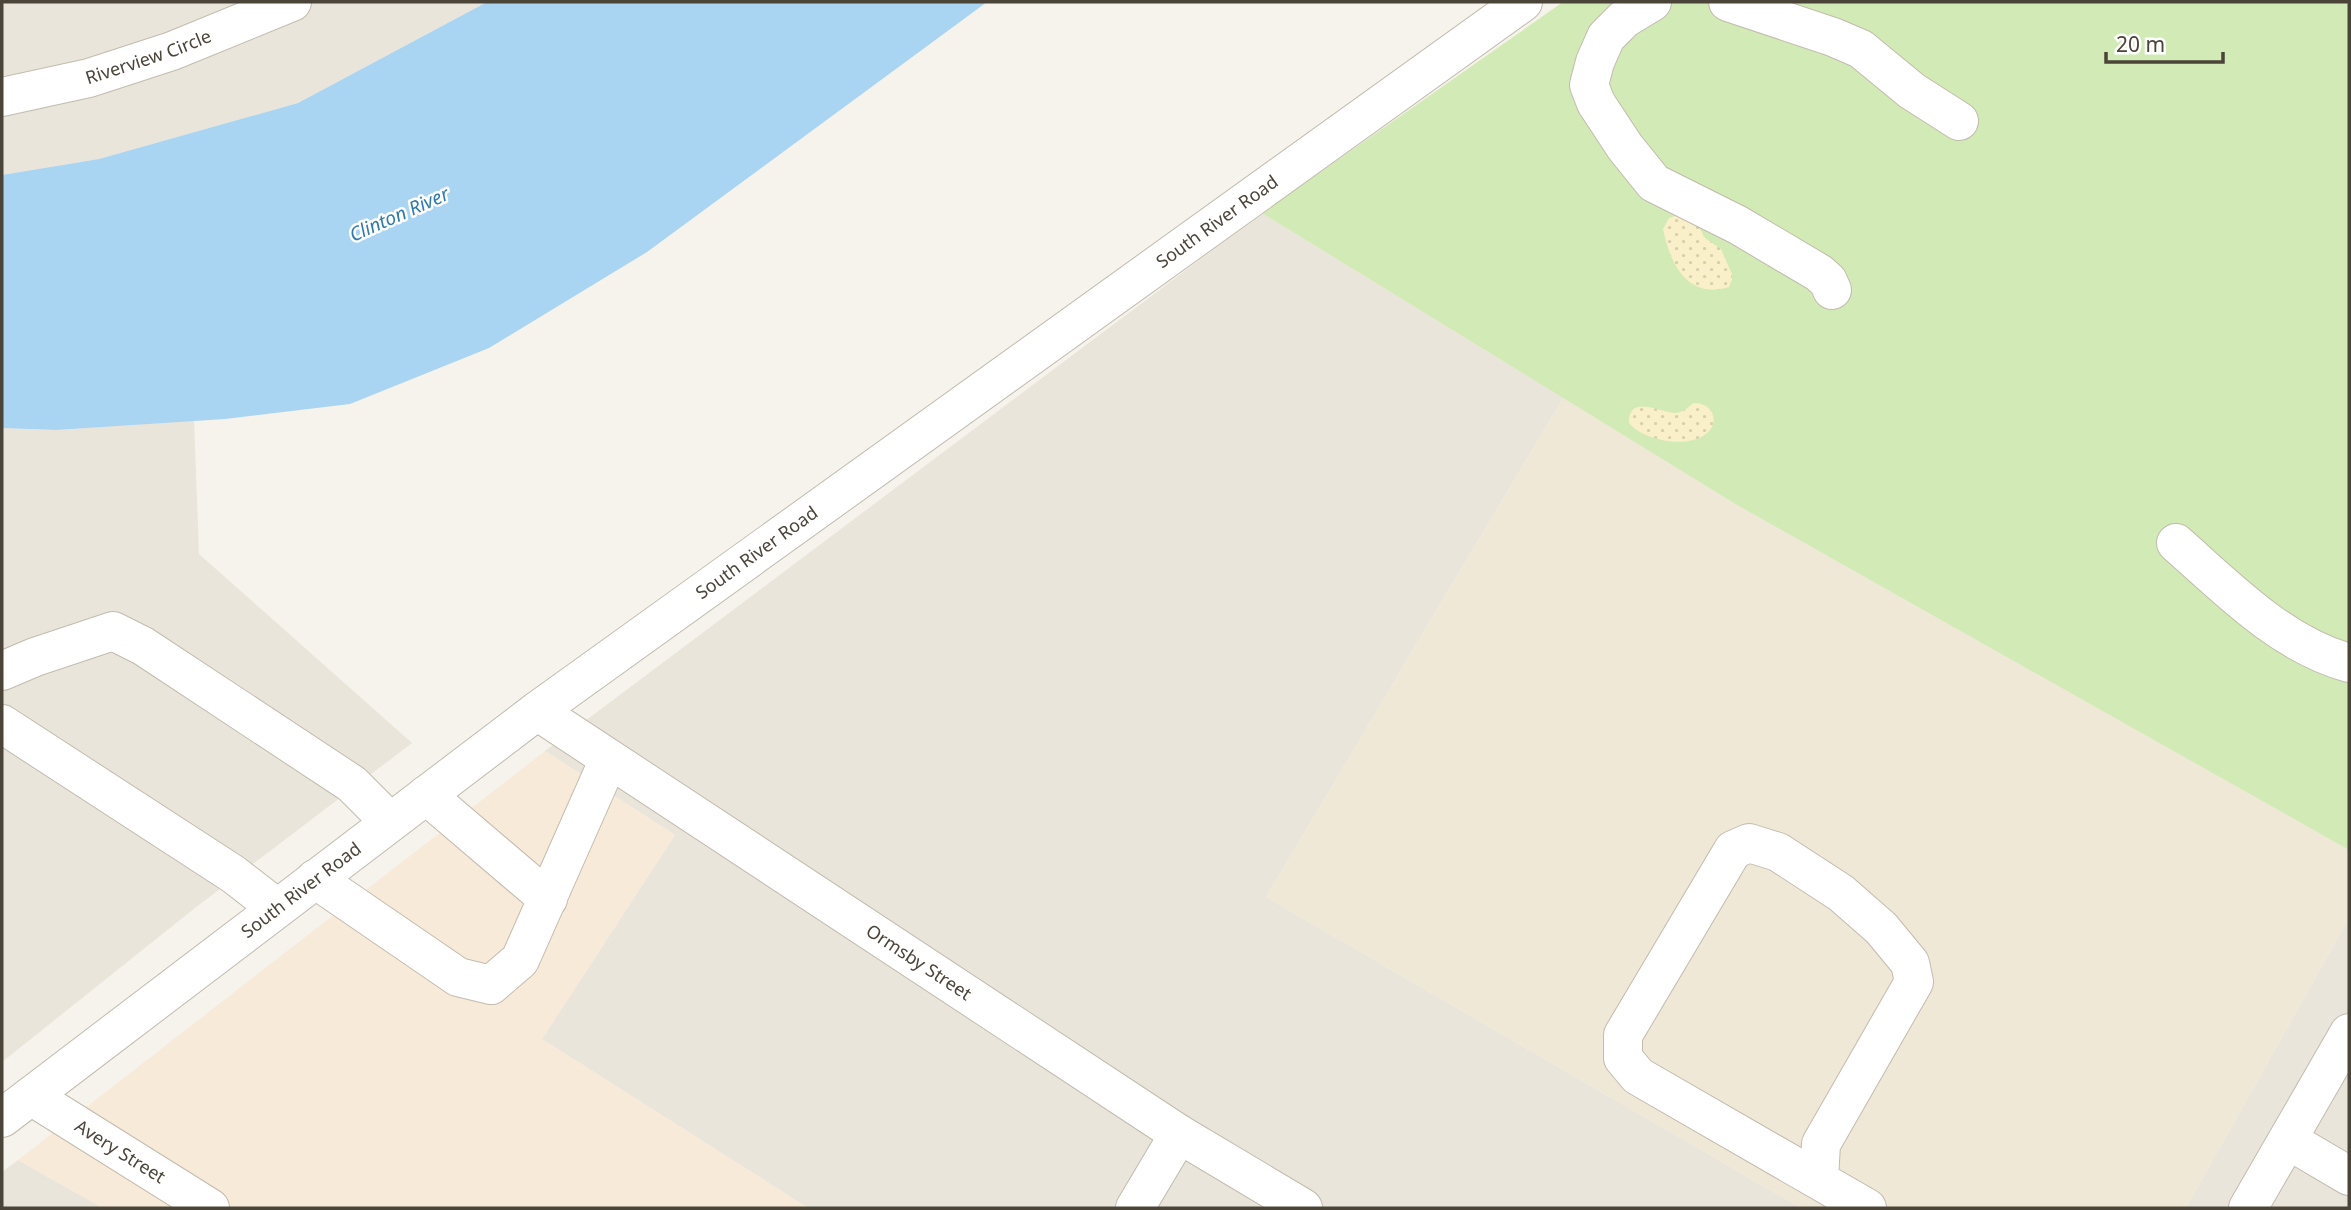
<svg xmlns="http://www.w3.org/2000/svg" width="2351" height="1210" font-family="'Noto Sans',sans-serif">
	<style>
		.residential { fill: #eae5da }
		.commercial { fill: #f7ead8 }
		.education { fill: #efe8d6 }
		.green { fill: #d2eab5 }
		.sand { fill: url(#sand-dots) }
		.water { fill: #a9d4f2 }
		.lines { fill: none; stroke-linecap: round; stroke-linejoin: round }
		.minor-casing { stroke: #c2bbae; stroke-width: 40 }
		.minor { stroke: #fff; stroke-width: 38 }
		.labels { text-anchor: middle; stroke-width: 5; stroke-linejoin: round; paint-order: stroke }
		.street-label { font-size: 18px; fill: #4b4439; stroke: #fff }
		.water-label { font-size: 19px; font-style: italic; fill: #2e7ab2; stroke: #fff }
	</style>
	<defs>
		<pattern id="sand-dots" width="8" height="8" patternUnits="userSpaceOnUse" patternTransform="scale(1.75)"><rect width="8" height="8" fill="#f9efc9"/><path d="M2 2h.1M6 6h.1" fill="none" stroke="#d7cead" stroke-width="1.8" stroke-linecap="round"/></pattern>
	</defs>
	<rect width="100%" height="100%" fill="#f6f3ec"/>
	<path class="residential" d="M 2,2 L 487,2 L 298,103 L 99,159 L 2,175 Z
		M 1262,213 L 1563,398 L 1266,897 L 1801,1208 L 808,1208 L 542,1039 L 675,835 L 545,751 Z
		M 194,420 L 199,554 L 412,743 L 195,908 L 2,1062 L 2,428 L 56,430 Z
		M 2349,918 L 2349,1208 L 2186,1208 Z
		M 18,1160 L 103,1208 L 2,1208 L 2,1172 Z"/>
	<path class="commercial" d="M 545,751 L 675,835 L 542,1039 L 808,1208 L 103,1208 L 18,1160 Z"/>
	<path class="education" d="M 1563,398 L 1737,505 L 2349,850 L 2349,918 L 2186,1208 L 1801,1208 L 1266,897 Z"/>
	<path class="green" d="M 1563,2 L 2349,2 L 2349,850 L 1737,505 L 1262,213 Z"/>
	<path class="sand" d="M 1679,215 L 1698,225 L 1705,238 L 1721,249 L 1732,274 L 1732,280 L 1729,287 C 1687,300 1670,263 1663,229 L 1669,218 Z
		M 1693,403 C 1714,402 1722,425 1703,436 C 1684,448 1643,440 1629,423 C 1628,394 1660,412 1674,413 C 1682,413 1687,409 1693,403 Z"/>
	<path class="water" d="M 487,2 L 987,2 L 647,252 L 489,348 L 350,404 L 225,419 L 56,430 L 2,428 L 2,175 L 99,159 L 298,103 Z"/>
	<g class="lines">
		<defs>
			<g id="minor">
				<path d="M 1652,2 L 1624,19 L 1606,37 L 1595,62 L 1589,85 L 1596,103 L 1625,147 L 1654,183 L 1738,225 L 1819,273 L 1828,281 L 1832,290"/>
				<path d="M 1728,2 L 1833,37 L 1861,49 L 1912,91 L 1959,121"/>
				<path id="s1" d="M 2,97 L 89,78 L 172,51 L 292,2"/>
				<path d="M 2176,543 C 2228,589 2281,644 2349,663"/>
				<path d="M 2,671 L 35,657 L 113,631 L 143,646 L 352,784 L 390,822"/>
				<path id="s2" d="M 537,711 L 1179,1134 L 1303,1208"/>
				<path d="M 2,724 L 233,874 L 277,908"/>
				<path d="M 426,795 L 548,899"/>
				<path d="M 315,879 L 458,977 L 491,985 L 520,960 L 609,759"/>
				<path id="s3" d="M 31,1096 L 210,1208"/>
				<path id="s4" d="M 2,1118 L 537,711 L 1523,2"/>
				<path d="M 2288,1140 L 2349,1176"/>
				<path d="M 1819,1180 L 1821,1144 L 1914,982 L 1910,963 L 1881,928 L 1841,893 L 1778,852 L 1749,843 L 1733,850 L 1623,1035 L 1623,1058 L 1638,1076 L 1867,1208"/>
				<path d="M 1135,1208 L 1179,1134"/>
				<path d="M 2248,1208 L 2349,1033"/>
			</g>
		</defs>
		<use href="#minor" class="minor-casing"/>
		<use href="#minor" class="minor"/>
	</g>
	<g class="labels">
		<g class="street-label">
			<text dy="6" stroke="none"><textPath href="#s1" startOffset="152">Riverview Circle</textPath></text>
			<text dy="6" stroke="none"><textPath href="#s4" startOffset="1510">South River Road</textPath></text>
			<text dy="6" stroke="none"><textPath href="#s4" startOffset="943">South River Road</textPath></text>
			<text dy="6" stroke="none"><textPath href="#s4" startOffset="376">South River Road</textPath></text>
			<text dy="6" stroke="none"><textPath href="#s2" startOffset="457">Ormsby Street</textPath></text>
			<text dy="6" stroke="none"><textPath href="#s3" startOffset="105">Avery Street</textPath></text>
		</g>
		<g class="water-label">
			<text transform="translate(399 214) rotate(-24)" y="7">Clinton River</text>
		</g>
	</g>
	<rect width="2351" height="1210" fill="none" stroke="#4b4439" stroke-width="7"/>
	<path d="M2106 52v10h117v-10" fill="none" stroke="#4b4439" stroke-width="3.5"/>
	<text x="2116" y="52" font-size="21" fill="#4b4439" stroke="#ffffff" stroke-width="5" paint-order="stroke">20 m</text>
</svg>
